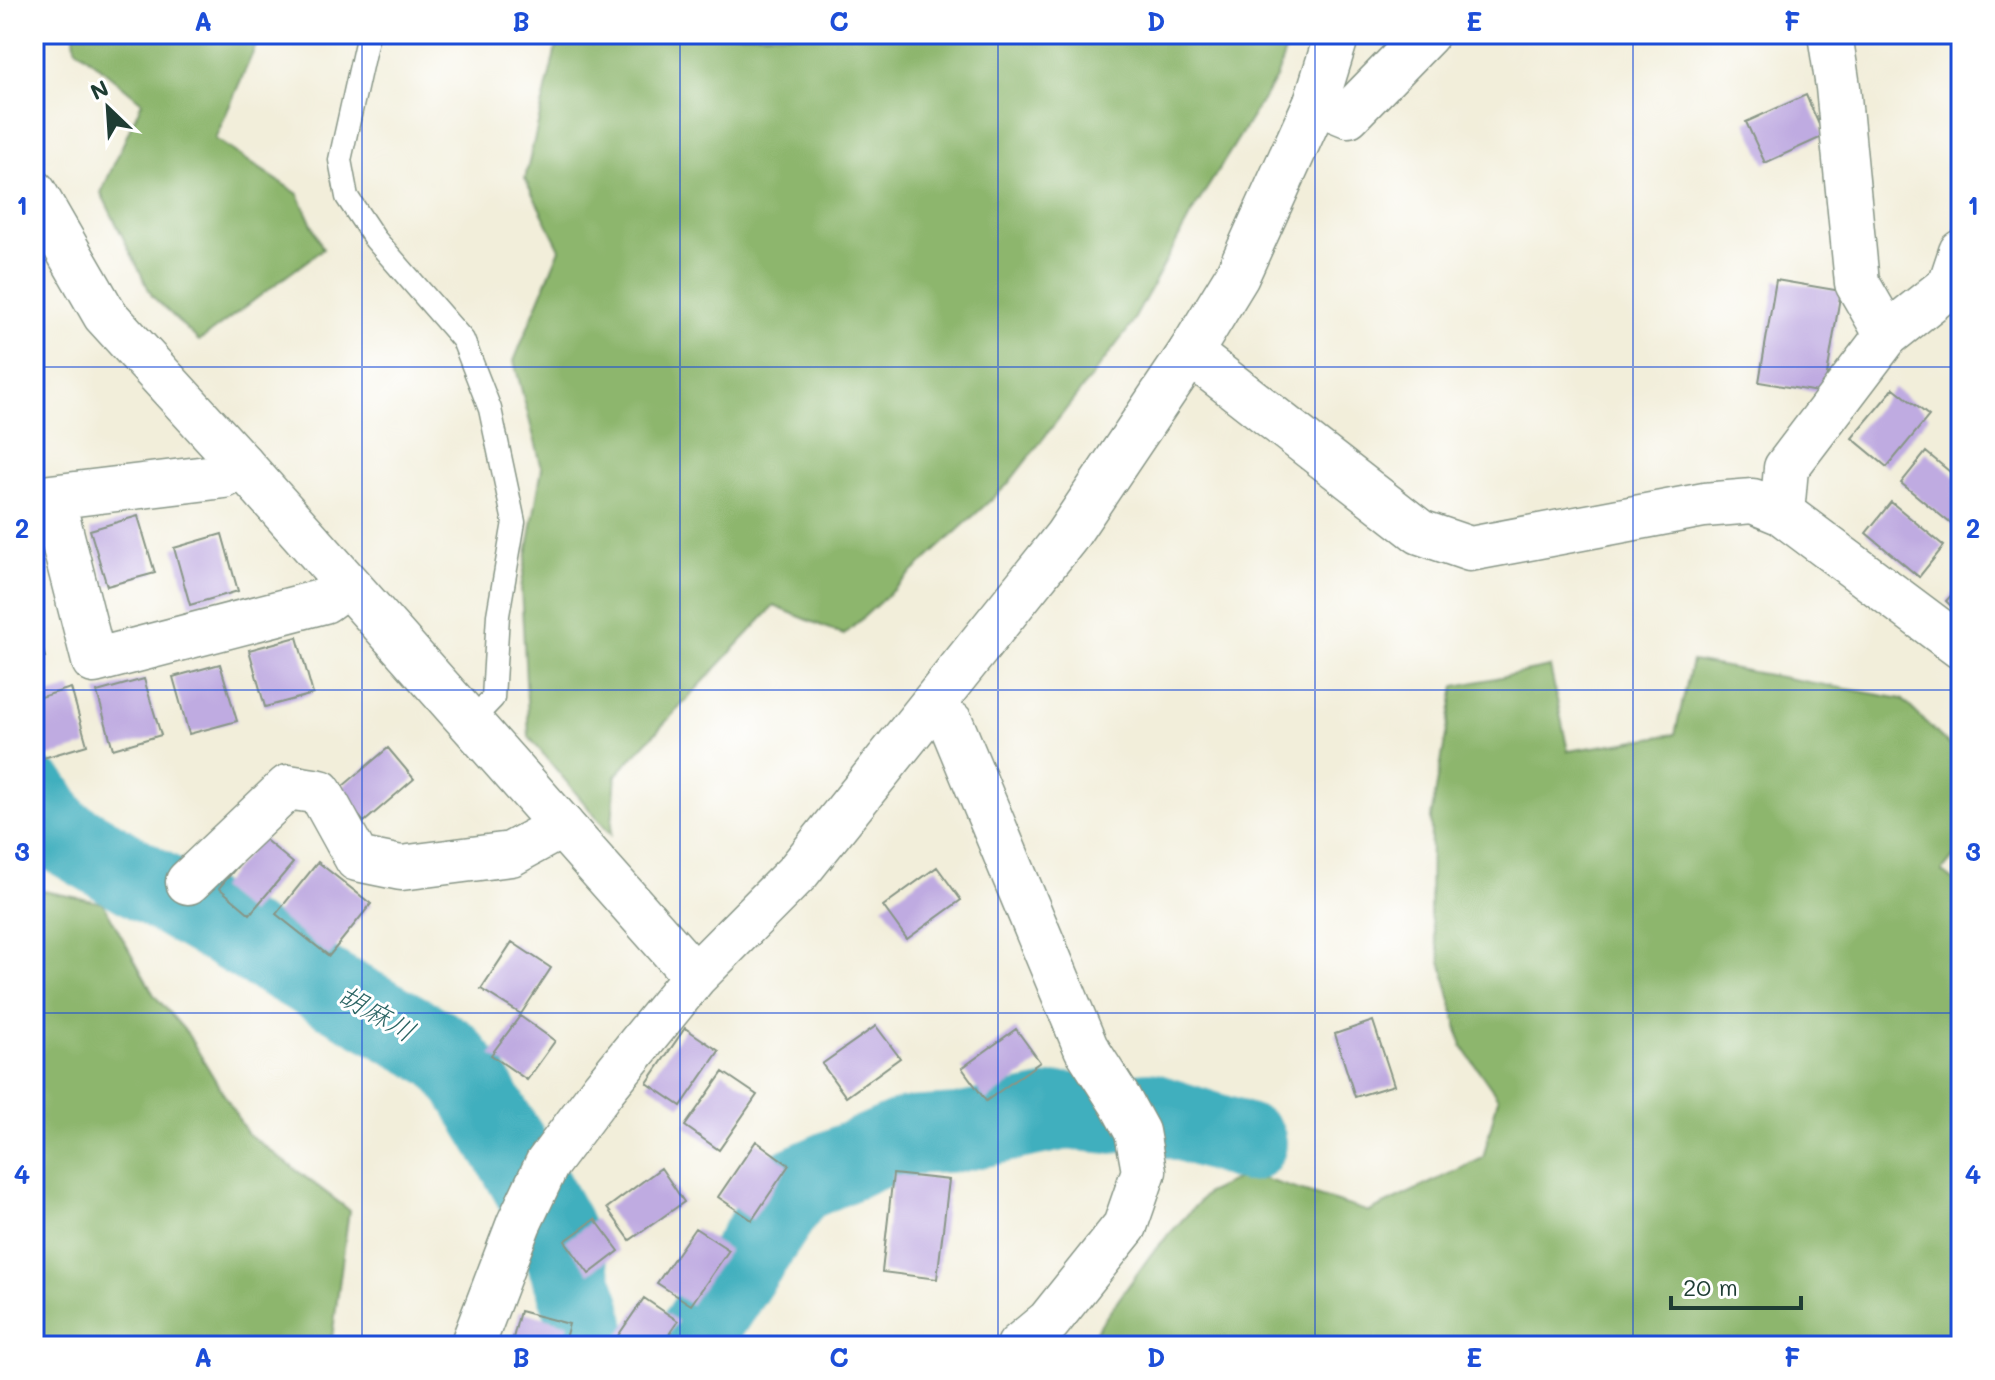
<svg xmlns="http://www.w3.org/2000/svg" width="1995" height="1380" font-family="Mali,'Klee One',sans-serif">
	<style>
		.forest { fill: #8db66d; stroke: #567a50; stroke-width: 2 }
		.lines { fill: none; stroke-linecap: round; stroke-linejoin: round }
		.river { stroke: #41afbe; stroke-width: 78 }
		.building { fill: #bfabe1 }
		.service-casing { stroke: #889687; stroke-width: 25 }
		.minor-casing { stroke: #889687; stroke-width: 47 }
		.tertiary-casing { stroke: #889687; stroke-width: 47 }
		.service { stroke: #fff; stroke-width: 22 }
		.minor { stroke: #fff; stroke-width: 44 }
		.tertiary { stroke: #fff; stroke-width: 44 }
		.grid { fill: none; stroke: #1d4ed8; stroke-width: 2; stroke-opacity: 0.55 }
		.labels { text-anchor: middle; stroke-width: 6; stroke-linejoin: round; paint-order: stroke }
		.water-label { font-size: 28px; font-style: italic; fill: #2b6564; stroke: #fff }
		.neatline { fill: none; stroke: #1d4ed8; stroke-width: 3 }
		.grid-label { font-size: 26px; text-anchor: middle; font-weight: bold; fill: #1d4ed8 }
	</style>
	<rect width="100%" height="100%" fill="#fff"/>
	<filter id="ink" filterUnits="userSpaceOnUse"><feTurbulence type="fractalNoise" baseFrequency=".0125" numOctaves="2"/><feDisplacementMap in="SourceGraphic" scale="16" xChannelSelector="R" yChannelSelector="G"/><feConvolveMatrix kernelMatrix="1 2 1 2 8 2 1 2 1" color-interpolation-filters="sRGB"/></filter>
	<filter id="wash" filterUnits="userSpaceOnUse"><feTurbulence type="fractalNoise" baseFrequency=".006" numOctaves="4" result="noise"/><feDisplacementMap in="SourceGraphic" scale="32" xChannelSelector="R" yChannelSelector="G"/><feGaussianBlur stdDeviation="1.8" result="paint"/><feColorMatrix in="noise" values="0 0 0 0 0 0 0 0 0 0 0 0 0 0 0 0 0 1.4 0 .05"/><feComposite in="paint" operator="in"/></filter>
	<g filter="url(#wash)">
		<rect width="100%" height="100%" fill="#f2eeda"/>
		<path class="forest" d="M 74,34 L 261,34 L 215,139 L 298,194 L 323,249 L 199,341 L 152,296 L 101,193 L 142,102 L 75,47 Z
			M 562,34 L 1291,34 L 1276,78 L 1193,211 L 1130,327 L 1007,485 L 844,635 L 774,606 L 616,775 L 611,835 L 529,737 L 521,588 L 542,468 L 514,361 L 560,249 L 525,179 L 559,35 Z
			M 1692,661 L 1902,699 L 1961,757 L 1961,848 L 1942,871 L 1961,886 L 1961,1346 L 1099,1346 L 1096,1331 L 1152,1253 L 1207,1193 L 1248,1174 L 1369,1212 L 1483,1158 L 1498,1098 L 1462,1046 L 1430,916 L 1431,817 L 1455,686 L 1550,667 L 1568,751 L 1675,734 Z
			M 34,889 L 103,903 L 154,995 L 187,1033 L 247,1133 L 349,1210 L 331,1346 L 34,1346 Z"/>
		<g class="lines">
			<path class="river" d="M 34,797 L 57,832 L 335,992 L 446,1053 L 470,1082 L 511,1150 L 554,1227 L 583,1309 L 590,1346
				M 689,1346 L 796,1185 L 908,1136 L 959,1133 L 1065,1111 L 1109,1115 L 1148,1111 L 1248,1143"/>
		</g>
		<g id="blocks">
			<path class="building" d="M 1806,95 L 1824,136 L 1765,163 L 1746,122 Z
				M 1776,280 L 1841,291 L 1824,393 L 1759,382 Z
				M 1894,388 L 1929,416 L 1887,467 L 1852,438 Z
				M 1926,452 L 1961,481 L 1961,519 L 1955,527 L 1901,483 Z
				M 1891,502 L 1944,546 L 1919,577 L 1866,533 Z
				M 138,516 L 155,573 L 107,586 L 90,530 Z
				M 222,534 L 238,591 L 190,605 L 174,548 Z
				M 1961,585 L 1961,616 L 1946,601 Z
				M 34,620 L 45,657 L 34,660 Z
				M 297,637 L 313,694 L 265,707 L 249,650 Z
				M 220,664 L 237,721 L 189,734 L 173,677 Z
				M 144,679 L 161,735 L 113,749 L 97,692 Z
				M 71,688 L 87,745 L 40,759 L 34,740 L 34,699 Z
				M 388,748 L 414,779 L 364,822 L 337,791 Z
				M 262,837 L 293,863 L 250,914 L 219,888 Z
				M 318,862 L 371,904 L 329,956 L 276,914 Z
				M 937,867 L 961,900 L 907,939 L 883,906 Z
				M 512,942 L 551,968 L 521,1014 L 481,989 Z
				M 520,1016 L 555,1041 L 527,1080 L 491,1055 Z
				M 1373,1021 L 1394,1085 L 1355,1097 L 1335,1034 Z
				M 876,1026 L 900,1058 L 846,1097 L 822,1064 Z
				M 685,1028 L 719,1051 L 681,1106 L 647,1083 Z
				M 1016,1029 L 1040,1062 L 986,1101 L 962,1068 Z
				M 723,1072 L 757,1095 L 719,1150 L 685,1126 Z
				M 756,1141 L 789,1165 L 752,1220 L 718,1197 Z
				M 661,1168 L 684,1202 L 630,1240 L 607,1208 Z
				M 893,1174 L 949,1180 L 937,1279 L 882,1272 Z
				M 595,1219 L 619,1251 L 589,1274 L 565,1241 Z
				M 695,1228 L 729,1250 L 691,1305 L 657,1283 Z
				M 644,1298 L 678,1321 L 661,1346 L 611,1346 Z
				M 520,1311 L 569,1324 L 563,1346 L 511,1346 Z"/>
		</g>
	</g>
	<g filter="url(#ink)">
		<use href="#blocks" fill-opacity="0" stroke="#889687" stroke-width="2"/>
		<g class="lines">
			<defs>
				<path id="service" d="M 368,34 L 340,160 L 347,197 L 375,239 L 463,340 L 490,409 L 514,522 L 498,615 L 493,698 L 470,722"/>
				<path id="minor" d="M 1316,102 L 1348,115 L 1427,34
					M 1887,335 L 1950,285 L 1961,252
					M 1190,353 L 1420,532 L 1470,549 L 1704,505 L 1753,501 L 1782,513 L 1961,647
					M 52,497 L 94,661 L 324,601 L 347,584
					M 34,499 L 224,476 L 242,465
					M 1782,513 L 1786,468 L 1887,335 L 1857,283 L 1838,87 L 1830,34
					M 929,709 L 951,723 L 1086,1048 L 1120,1101 L 1137,1132 L 1144,1171 L 1125,1226 L 1049,1321 L 1019,1346
					M 188,882 L 288,787 L 320,792 L 357,859 L 401,868 L 511,854 L 562,826"/>
				<path id="tertiary" d="M 34,192 L 105,315 L 242,465 L 695,976
					M 472,1346 L 519,1223 L 547,1164 L 604,1088 L 695,976 L 798,872 L 1066,537 L 1190,353 L 1237,276 L 1316,102 L 1337,34"/>
			</defs>
			<use href="#service" class="service-casing"/>
			<use href="#minor" class="minor-casing"/>
			<use href="#tertiary" class="tertiary-casing"/>
			<use href="#service" class="service"/>
			<use href="#minor" class="minor"/>
			<use href="#tertiary" class="tertiary"/>
		</g>
	</g>
	<path class="grid" d="M 362,34 L 362,1346M 680,34 L 680,1346M 998,34 L 998,1346M 1315,34 L 1315,1346M 1633,34 L 1633,1346M 34,367 L 1961,367M 34,690 L 1961,690M 34,1013 L 1961,1013"/>
	<g class="labels">
		<g class="water-label">
			<text transform="translate(377 1013) rotate(30)" y="10">胡麻川</text>
		</g>
	</g>
	<rect width="1995" height="1380" fill="none" stroke="#fff" stroke-width="88"/>
	<g transform="translate(108 108) rotate(335)" stroke="#ffffff" stroke-width="6" paint-order="stroke">
	<path d="M0-6L14 30L0 20L-14 30Z" fill="#1f3d34"/>
	<text y="-12" font-size="22" font-weight="bold" text-anchor="middle" fill="#1f3d34">N</text>
	</g>
	<path d="M1671 1296v12h130v-12" fill="none" stroke="#1f3d34" stroke-width="4"/>
	<text x="1683" y="1296" font-size="24" fill="#1f3d34" stroke="#ffffff" stroke-width="6" paint-order="stroke">20 m</text>
	<rect x="44" y="44" width="1907" height="1292" class="neatline"/>
	<g class="grid-label">
		<text x="203" y="31">A</text>
		<text x="521" y="31">B</text>
		<text x="839" y="31">C</text>
		<text x="1156" y="31">D</text>
		<text x="1474" y="31">E</text>
		<text x="1792" y="31">F</text>
		<text x="22" y="215">1</text>
		<text x="1973" y="215">1</text>
		<text x="22" y="538">2</text>
		<text x="1973" y="538">2</text>
		<text x="22" y="861">3</text>
		<text x="1973" y="861">3</text>
		<text x="22" y="1184">4</text>
		<text x="1973" y="1184">4</text>
		<text x="203" y="1367">A</text>
		<text x="521" y="1367">B</text>
		<text x="839" y="1367">C</text>
		<text x="1156" y="1367">D</text>
		<text x="1474" y="1367">E</text>
		<text x="1792" y="1367">F</text>
	</g>
</svg>
